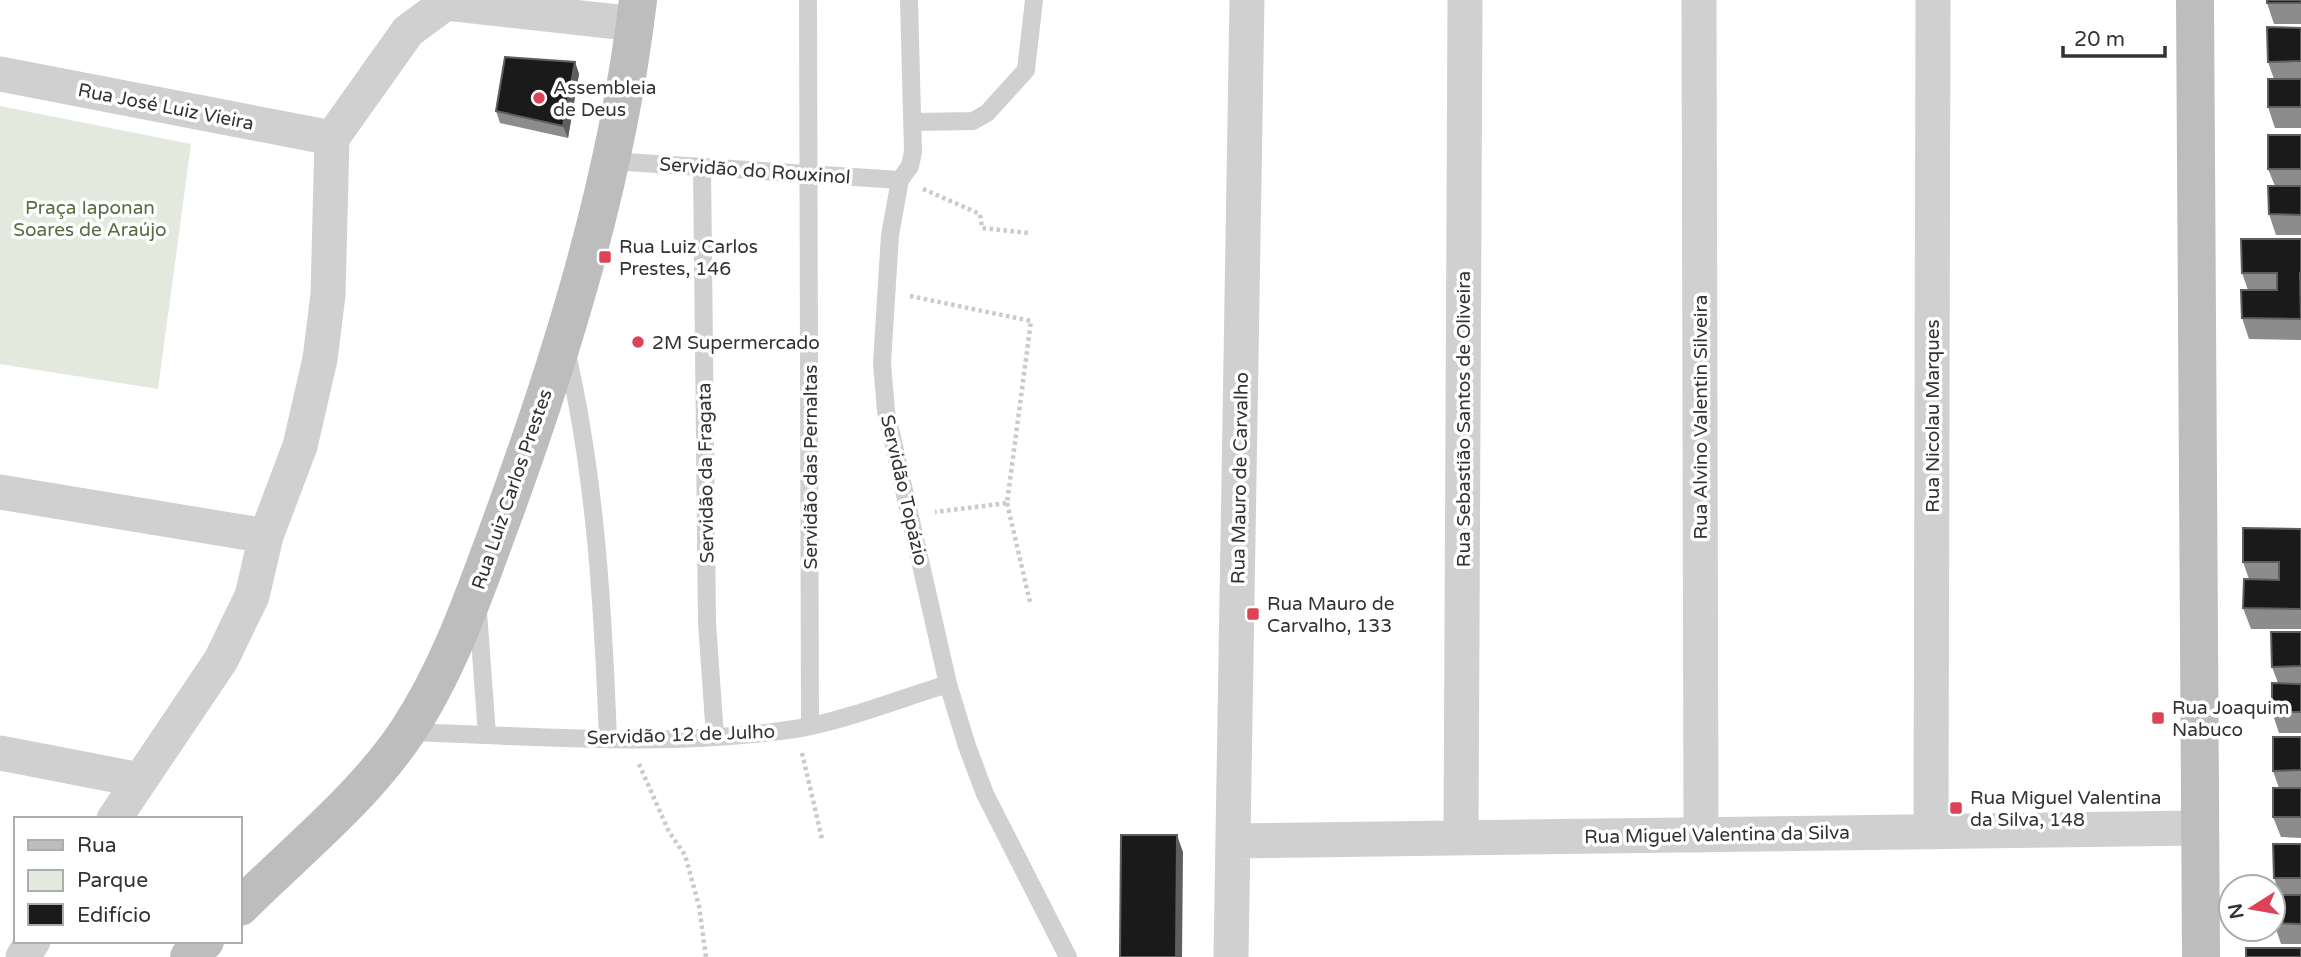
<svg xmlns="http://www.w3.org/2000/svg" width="2301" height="957" font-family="'Varela Round',sans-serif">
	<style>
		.green { fill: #e3e9dc }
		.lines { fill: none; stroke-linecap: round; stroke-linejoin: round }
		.path { stroke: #cacaca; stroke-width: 4.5; stroke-dasharray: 3.5 3.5; stroke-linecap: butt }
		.service { stroke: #d0d0d0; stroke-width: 18 }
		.minor { stroke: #d0d0d0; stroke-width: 35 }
		.secondary { stroke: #bdbdbd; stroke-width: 38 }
		.wall { fill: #8c8c8c }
		.shaded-wall { fill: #5f5f5f }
		.building { fill: #1a1a1a; stroke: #5f5f5f; stroke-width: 2 }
		.poi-dot { fill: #dc4356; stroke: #fff; stroke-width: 2.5 }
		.labels { text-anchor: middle; stroke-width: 7; stroke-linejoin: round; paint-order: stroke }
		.poi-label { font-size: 19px; fill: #333; stroke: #fff; text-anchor: start }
		.street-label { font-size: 19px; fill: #333; stroke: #fff }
		.park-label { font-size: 19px; fill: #586d42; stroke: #fff }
	</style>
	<rect width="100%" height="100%" fill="#fff"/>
	<path class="green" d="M 0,106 L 191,144 L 158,389 L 0,364 Z"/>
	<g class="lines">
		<path class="path" d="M 923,189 L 980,214 L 982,228 L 1029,233
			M 910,296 L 1031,321 L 1007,503 L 935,512
			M 1007,503 L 1030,602
			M 802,753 L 822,839
			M 639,764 L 669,832 L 685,855 L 699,906 L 706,957"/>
		<path class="service" d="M 808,0 L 810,725
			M 909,0 L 913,152 L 910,166 L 900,180 L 890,235 L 882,363 L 886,411 L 948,684 L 967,746 L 985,794 L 1068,957
			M 914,122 L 973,121 L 987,113 L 1026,70 L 1034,0
			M 610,161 L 900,180
			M 702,167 L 707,623 L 715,736
			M 567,354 C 596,481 603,609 608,739
			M 478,612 L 487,735
			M 407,732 C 536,736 666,748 795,729 C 841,722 902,698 948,684"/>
		<path class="minor" d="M 1699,0 L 1701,835
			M 0,74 L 332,138
			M 0,492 L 266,536
			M 0,753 L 140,780
			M 114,819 L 221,660 L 252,596 L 266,536 L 300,446 L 320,359 L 328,295 L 332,138 L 408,31 L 446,3 L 636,24
			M 1931,832 L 1933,0
			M 1461,838 L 1465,0
			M 1233,841 L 2200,828
			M 23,957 L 33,941
			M 1231,957 L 1247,0"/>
		<path class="secondary" d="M 2195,0 L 2201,957
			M 240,907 C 297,850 362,799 407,732 C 449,669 474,595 500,525 C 562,356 617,179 638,0
			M 189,957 L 205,941"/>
	</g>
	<path class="wall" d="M 2301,0 L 2301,24 L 2274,24 L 2267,3 Z
		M 2301,28 L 2301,128 L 2275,128 L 2268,107 L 2274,79 L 2268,62 Z
		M 575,62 L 579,74 L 568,138 L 500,123 L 496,111 Z
		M 2301,135 L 2301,235 L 2276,235 L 2269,214 L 2275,186 L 2268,169 Z
		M 2301,239 L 2301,340 L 2249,339 L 2242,318 L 2248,290 L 2242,273 Z
		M 2301,529 L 2301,629 L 2251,629 L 2243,608 L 2249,579 L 2243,562 Z
		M 2301,632 L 2301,733 L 2279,733 L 2272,712 L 2278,683 L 2272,667 Z
		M 2301,737 L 2301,838 L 2281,837 L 2273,817 L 2279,788 L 2273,771 Z
		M 2301,844 L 2301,944 L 2281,944 L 2274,923 L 2280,895 L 2274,878 Z"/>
	<path class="shaded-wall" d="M 575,62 L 579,74 L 568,138 L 563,126 Z
		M 1177,835 L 1183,852 L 1182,957 L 1176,957 Z"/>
	<path class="building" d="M 2267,0 L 2301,0 L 2301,3 L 2267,3 Z
		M 2267,27 L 2301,28 L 2301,61 L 2268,62 Z
		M 505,57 L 575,62 L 563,126 L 496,111 Z
		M 2268,79 L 2301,79 L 2301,107 L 2268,107 Z
		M 2268,135 L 2301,135 L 2301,169 L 2268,169 Z
		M 2268,186 L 2301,186 L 2301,215 L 2269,214 Z
		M 2241,239 L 2301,239 L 2301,273 L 2300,273 L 2301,319 L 2242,318 L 2241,290 L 2277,290 L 2277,273 L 2242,273 Z
		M 2243,528 L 2301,529 L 2301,609 L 2243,608 L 2244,579 L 2279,580 L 2279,562 L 2243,562 Z
		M 2271,632 L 2301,632 L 2301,666 L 2272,667 Z
		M 2272,683 L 2301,684 L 2301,712 L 2272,712 Z
		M 2273,737 L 2301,737 L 2301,770 L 2273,771 Z
		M 2273,788 L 2301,788 L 2301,817 L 2273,817 Z
		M 1121,835 L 1177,835 L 1176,957 L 1120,957 Z
		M 2273,844 L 2301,844 L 2301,878 L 2274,878 Z
		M 2274,895 L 2301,895 L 2301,924 L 2274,923 Z
		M 2246,948 L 2301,948 L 2301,957 L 2246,957 Z"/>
	<g class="poi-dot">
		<circle cx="539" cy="98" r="7"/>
		<rect x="598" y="250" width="14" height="14" rx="3.5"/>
		<circle cx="638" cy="342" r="7"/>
		<rect x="1246" y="607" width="14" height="14" rx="3.5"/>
		<rect x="2151" y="711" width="14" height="14" rx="3.5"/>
		<rect x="1949" y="801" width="14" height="14" rx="3.5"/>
	</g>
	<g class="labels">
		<g class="poi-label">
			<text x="553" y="94">Assembleia<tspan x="553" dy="22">de Deus</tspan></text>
			<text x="619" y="253">Rua Luiz Carlos<tspan x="619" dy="22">Prestes, 146</tspan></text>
			<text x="652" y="349">2M Supermercado</text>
			<text x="1267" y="610">Rua Mauro de<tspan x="1267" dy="22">Carvalho, 133</tspan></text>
			<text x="2172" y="714">Rua Joaquim<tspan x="2172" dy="22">Nabuco</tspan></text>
			<text x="1970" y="804">Rua Miguel Valentina<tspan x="1970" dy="22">da Silva, 148</tspan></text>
		</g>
		<g class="street-label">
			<text transform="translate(166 106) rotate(11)" y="7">Rua José Luiz Vieira</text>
			<text transform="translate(755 170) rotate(4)" y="7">Servidão do Rouxinol</text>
			<text transform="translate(1932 416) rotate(-90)" y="7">Rua Nicolau Marques</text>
			<text transform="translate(1700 417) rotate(-90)" y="7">Rua Alvino Valentin Silveira</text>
			<text transform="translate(1463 419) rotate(-90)" y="7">Rua Sebastião Santos de Oliveira</text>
			<text transform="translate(810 467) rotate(-90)" y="7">Servidão das Pernaltas</text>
			<text transform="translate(705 473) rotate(-91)" y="7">Servidão da Fragata</text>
			<text transform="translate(1239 478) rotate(-89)" y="7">Rua Mauro de Carvalho</text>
			<text transform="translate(511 489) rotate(-71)" y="7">Rua Luiz Carlos Prestes</text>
			<text transform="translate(905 490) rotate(77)" y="7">Servidão Topázio</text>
			<text transform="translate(681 734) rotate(-2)" y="7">Servidão 12 de Julho</text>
			<text transform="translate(1717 834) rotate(-1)" y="7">Rua Miguel Valentina da Silva</text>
		</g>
		<g class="park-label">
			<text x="90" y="214">Praça Iaponan<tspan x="90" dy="22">Soares de Araújo</tspan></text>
		</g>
	</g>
	<rect x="14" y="817" width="228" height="126" fill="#ffffff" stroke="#adadad" stroke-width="2"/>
	<rect x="28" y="840" width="35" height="10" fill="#bdbdbd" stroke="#adadad" stroke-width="2"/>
	<text x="77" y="852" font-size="21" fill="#333333">Rua</text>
	<rect x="28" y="870" width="35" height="21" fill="#e3e9dc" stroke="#adadad" stroke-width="2"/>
	<text x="77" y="887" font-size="21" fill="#333333">Parque</text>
	<rect x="28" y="904" width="35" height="21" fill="#1a1a1a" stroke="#adadad" stroke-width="2"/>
	<text x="77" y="922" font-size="21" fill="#333333">Edifício</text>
	<g transform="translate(2252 908) rotate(259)"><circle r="33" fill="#ffffff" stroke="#adadad" stroke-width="2"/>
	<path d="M0-5L12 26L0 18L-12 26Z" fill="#dc4356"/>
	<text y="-10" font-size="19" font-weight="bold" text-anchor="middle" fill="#333333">N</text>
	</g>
	<path d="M2063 46v10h102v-10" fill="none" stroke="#333333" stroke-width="3.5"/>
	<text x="2074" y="46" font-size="21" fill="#333333" stroke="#ffffff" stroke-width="5" paint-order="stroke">20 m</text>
</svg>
